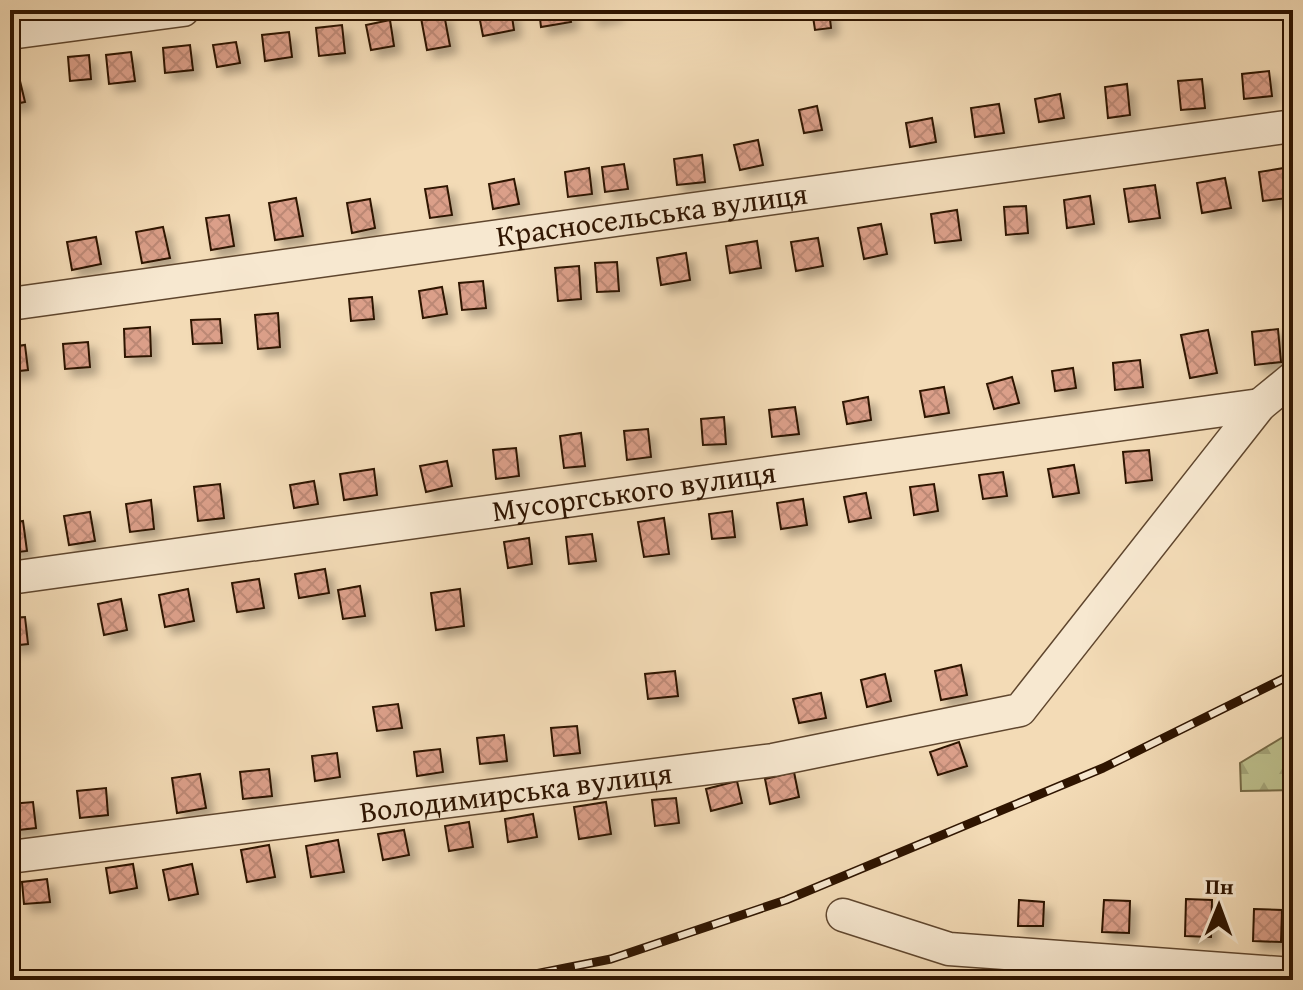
<svg xmlns="http://www.w3.org/2000/svg" width="1303" height="990" font-family="'Gentium Book Plus',serif">
	<style>
		.forest { fill: url(#forest-firs); stroke: #766a46; stroke-width: 2 }
		.building { fill: url(#building-cross-hatch); stroke: #2e1400; stroke-width: 2; filter: url(#shadow) }
		.lines { fill: none; stroke-linecap: round; stroke-linejoin: round }
		.minor-casing { stroke: #5f462e; stroke-width: 35 }
		.minor { stroke: #f7e8d0; stroke-width: 32 }
		.rail-casing { stroke: #2e1400; stroke-width: 9 }
		.rail { stroke: #f7e8d0; stroke-width: 6; stroke-dasharray: 18; stroke-linecap: butt }
		.labels { text-anchor: middle; stroke-width: 8; stroke-linejoin: round; paint-order: stroke }
		.street-label { font-size: 30px; fill: #2e1400; stroke: #f7e8d0 }
	</style>
	<defs>
		<pattern id="forest-firs" width="22" height="20" patternUnits="userSpaceOnUse" patternTransform="scale(2)"><rect width="22" height="20" fill="#bdc08d"/><path d="M5 1l3.5 6h-7zM16 11l3.5 6h-7z" fill="#a3a478"/></pattern>
		<pattern id="building-cross-hatch" width="8" height="8" patternUnits="userSpaceOnUse" patternTransform="scale(2)"><rect width="8" height="8" fill="#db9f89"/><path d="M0 0l8 8M0 8l8-8" fill="none" stroke="#bc8874"/></pattern>
		<filter id="shadow"><feDropShadow dx="7" dy="7" stdDeviation="4" flood-color="#0004"/></filter>
	</defs>
	<rect width="100%" height="100%" fill="#f3dbb6"/>
	<filter id="stains"><feTurbulence type="fractalNoise" baseFrequency=".0025" numOctaves="4"/><feColorMatrix values="0 0 0 0 .2 0 0 0 0 .09 0 0 0 0 .02 0 0 0 .5 -.17"/></filter>
	<radialGradient id="worn" r=".72"><stop offset=".6" stop-color="#630" stop-opacity="0"/><stop offset="1" stop-color="#630" stop-opacity=".3"/></radialGradient>
	<path class="forest" d="M 1293,731 L 1293,790 L 1241,791 L 1240,763 Z"/>
	<path class="building" d="M 478,10 L 511,10 L 514,30 L 483,36 Z
		M 539,10 L 569,10 L 571,22 L 541,27 Z
		M 590,10 L 615,10 L 616,14 L 592,19 Z
		M 812,10 L 829,10 L 831,28 L 815,30 Z
		M 444,14 L 450,46 L 427,50 L 421,18 Z
		M 390,20 L 394,46 L 371,50 L 366,25 Z
		M 342,25 L 345,53 L 319,56 L 316,28 Z
		M 289,32 L 292,57 L 265,61 L 262,35 Z
		M 236,42 L 240,63 L 217,67 L 213,45 Z
		M 190,45 L 193,70 L 165,73 L 163,48 Z
		M 131,52 L 135,81 L 109,84 L 106,55 Z
		M 89,55 L 91,79 L 70,81 L 68,57 Z
		M 1269,71 L 1272,96 L 1244,99 L 1242,74 Z
		M 1202,79 L 1205,108 L 1181,110 L 1178,81 Z
		M 20,81 L 25,102 L 10,105 L 10,83 Z
		M 1127,84 L 1130,115 L 1108,118 L 1105,87 Z
		M 1060,94 L 1064,118 L 1039,122 L 1035,99 Z
		M 999,104 L 1004,133 L 975,137 L 971,108 Z
		M 817,106 L 822,130 L 804,133 L 799,110 Z
		M 932,118 L 936,142 L 910,147 L 906,123 Z
		M 758,140 L 763,165 L 740,170 L 734,145 Z
		M 702,155 L 705,182 L 677,185 L 674,159 Z
		M 624,164 L 628,189 L 605,192 L 602,167 Z
		M 589,168 L 592,194 L 568,197 L 565,172 Z
		M 1284,168 L 1288,198 L 1263,201 L 1259,172 Z
		M 1225,178 L 1231,208 L 1202,213 L 1197,183 Z
		M 514,179 L 519,204 L 493,209 L 489,184 Z
		M 1155,185 L 1160,218 L 1129,222 L 1124,189 Z
		M 447,186 L 452,215 L 430,218 L 425,189 Z
		M 1090,196 L 1094,224 L 1067,228 L 1064,200 Z
		M 296,198 L 303,236 L 275,240 L 269,203 Z
		M 370,199 L 375,228 L 352,233 L 347,203 Z
		M 1026,206 L 1028,233 L 1006,235 L 1004,207 Z
		M 957,210 L 961,240 L 935,243 L 931,214 Z
		M 229,215 L 234,246 L 211,250 L 206,218 Z
		M 881,224 L 887,254 L 864,259 L 858,228 Z
		M 163,227 L 170,258 L 142,263 L 136,232 Z
		M 96,237 L 101,264 L 72,270 L 67,242 Z
		M 818,238 L 823,266 L 796,271 L 791,242 Z
		M 757,241 L 761,268 L 730,273 L 726,246 Z
		M 686,253 L 690,280 L 661,285 L 657,258 Z
		M 617,262 L 619,291 L 597,292 L 595,263 Z
		M 579,266 L 581,299 L 558,301 L 555,268 Z
		M 483,281 L 486,308 L 462,310 L 459,283 Z
		M 442,287 L 447,314 L 423,318 L 419,291 Z
		M 372,297 L 374,319 L 351,321 L 349,299 Z
		M 278,313 L 280,347 L 258,349 L 255,315 Z
		M 220,319 L 222,343 L 193,344 L 191,320 Z
		M 150,327 L 151,356 L 125,357 L 124,329 Z
		M 1278,329 L 1281,362 L 1255,365 L 1252,332 Z
		M 1208,330 L 1217,373 L 1190,378 L 1181,335 Z
		M 88,342 L 90,367 L 65,369 L 63,344 Z
		M 25,345 L 28,370 L 10,372 L 10,347 Z
		M 1140,360 L 1143,387 L 1115,390 L 1113,363 Z
		M 1073,368 L 1076,388 L 1055,391 L 1052,371 Z
		M 1012,377 L 1019,403 L 994,409 L 987,384 Z
		M 944,387 L 949,413 L 925,417 L 920,391 Z
		M 868,397 L 871,420 L 847,424 L 843,402 Z
		M 795,407 L 799,434 L 772,437 L 769,410 Z
		M 724,417 L 726,444 L 703,445 L 701,419 Z
		M 648,429 L 651,457 L 627,460 L 624,431 Z
		M 581,433 L 585,466 L 564,468 L 560,436 Z
		M 516,448 L 519,476 L 496,479 L 493,450 Z
		M 1149,450 L 1152,480 L 1126,483 L 1123,452 Z
		M 447,461 L 452,486 L 426,492 L 420,466 Z
		M 1074,465 L 1079,493 L 1053,497 L 1048,469 Z
		M 374,469 L 377,495 L 344,500 L 340,474 Z
		M 1003,472 L 1007,496 L 983,499 L 979,475 Z
		M 314,481 L 318,504 L 294,508 L 290,485 Z
		M 220,484 L 224,518 L 198,521 L 194,487 Z
		M 934,484 L 938,511 L 914,515 L 910,487 Z
		M 866,493 L 871,518 L 849,522 L 844,497 Z
		M 803,499 L 807,525 L 781,529 L 777,503 Z
		M 151,500 L 154,529 L 130,532 L 126,504 Z
		M 732,511 L 735,537 L 712,539 L 709,514 Z
		M 90,512 L 95,541 L 69,545 L 64,516 Z
		M 664,518 L 669,554 L 644,557 L 638,522 Z
		M 23,521 L 27,551 L 10,553 L 10,523 Z
		M 592,534 L 596,561 L 569,564 L 566,537 Z
		M 529,538 L 532,564 L 508,568 L 504,542 Z
		M 325,569 L 329,593 L 299,598 L 295,574 Z
		M 259,579 L 264,608 L 237,612 L 232,583 Z
		M 360,586 L 365,616 L 343,619 L 338,590 Z
		M 188,589 L 194,621 L 165,627 L 159,595 Z
		M 460,589 L 464,626 L 436,630 L 431,593 Z
		M 121,599 L 127,630 L 104,635 L 98,604 Z
		M 25,617 L 28,644 L 10,646 L 10,618 Z
		M 961,665 L 967,695 L 941,700 L 935,671 Z
		M 675,671 L 678,696 L 648,699 L 645,674 Z
		M 885,674 L 891,701 L 867,707 L 861,680 Z
		M 821,693 L 826,718 L 799,723 L 793,699 Z
		M 398,704 L 402,728 L 377,731 L 373,707 Z
		M 577,726 L 580,753 L 554,756 L 551,728 Z
		M 504,735 L 507,761 L 480,764 L 477,738 Z
		M 959,742 L 967,766 L 938,775 L 930,752 Z
		M 440,749 L 443,772 L 417,776 L 414,752 Z
		M 337,753 L 340,777 L 315,781 L 312,756 Z
		M 269,769 L 272,796 L 243,799 L 240,772 Z
		M 794,772 L 799,797 L 770,804 L 765,779 Z
		M 200,774 L 206,808 L 177,813 L 172,778 Z
		M 737,781 L 742,803 L 711,811 L 706,789 Z
		M 106,788 L 108,815 L 80,818 L 77,791 Z
		M 676,798 L 679,823 L 655,826 L 652,800 Z
		M 33,802 L 36,828 L 10,831 L 10,804 Z
		M 606,802 L 611,834 L 579,839 L 574,807 Z
		M 533,814 L 537,837 L 508,842 L 505,819 Z
		M 469,822 L 473,847 L 449,851 L 445,826 Z
		M 404,830 L 409,855 L 383,860 L 378,834 Z
		M 338,840 L 344,872 L 311,877 L 306,846 Z
		M 269,845 L 275,877 L 247,882 L 241,850 Z
		M 133,864 L 137,888 L 110,893 L 106,868 Z
		M 192,864 L 198,894 L 169,900 L 163,870 Z
		M 47,879 L 50,902 L 24,904 L 22,882 Z
		M 1186,899 L 1212,900 L 1211,937 L 1185,936 Z
		M 1019,900 L 1044,902 L 1043,926 L 1018,926 Z
		M 1104,900 L 1130,901 L 1129,933 L 1102,932 Z
		M 1254,909 L 1282,910 L 1281,942 L 1253,941 Z"/>
	<g class="lines">
		<defs>
			<g id="minor">
				<path d="M 10,33 L 183,10"/>
				<path id="s1" d="M 10,304 L 1293,126"/>
				<path id="s2" d="M 10,578 L 1260,405"/>
				<path id="s3" d="M 10,857 L 773,760 L 1020,710 L 1260,405 L 1293,378"/>
				<path d="M 843,915 L 949,949 L 1293,974"/>
			</g>
		</defs>
		<use href="#minor" class="minor-casing"/>
		<use href="#minor" class="minor"/>
		<defs>
			<path id="rail" d="M 504,980 L 611,959 L 786,900 L 1103,768 L 1293,674"/>
		</defs>
		<use href="#rail" class="rail-casing"/>
		<use href="#rail" class="rail"/>
	</g>
	<g class="labels">
		<g class="street-label">
			<text dy="10" stroke="none"><textPath href="#s1" startOffset="648">Красносельська вулиця</textPath></text>
			<text dy="10" stroke="none"><textPath href="#s2" startOffset="630">Мусоргського вулиця</textPath></text>
			<text dy="10" stroke="none"><textPath href="#s3" startOffset="510">Володимирська вулиця</textPath></text>
		</g>
	</g>
	<rect width="1303" height="990" fill="none" stroke="#f3dbb6" stroke-width="40"/>
	<rect x="12" y="12" width="1279" height="966" fill="none" stroke="#2e1400" stroke-width="4"/>
	<rect x="20" y="20" width="1263" height="950" fill="none" stroke="#2e1400" stroke-width="2"/>
	<g transform="translate(1219 906) rotate(1)" stroke="#f7e8d0" stroke-width="6" paint-order="stroke">
	<path d="M0-6L14 30L0 20L-14 30Z" fill="#2e1400"/>
	<text y="-12" font-size="22" font-weight="bold" text-anchor="middle" fill="#2e1400">Пн</text>
	</g>
	<rect width="100%" height="100%" filter="url(#stains)"/>
	<rect width="100%" height="100%" fill="url(#worn)"/>
</svg>
